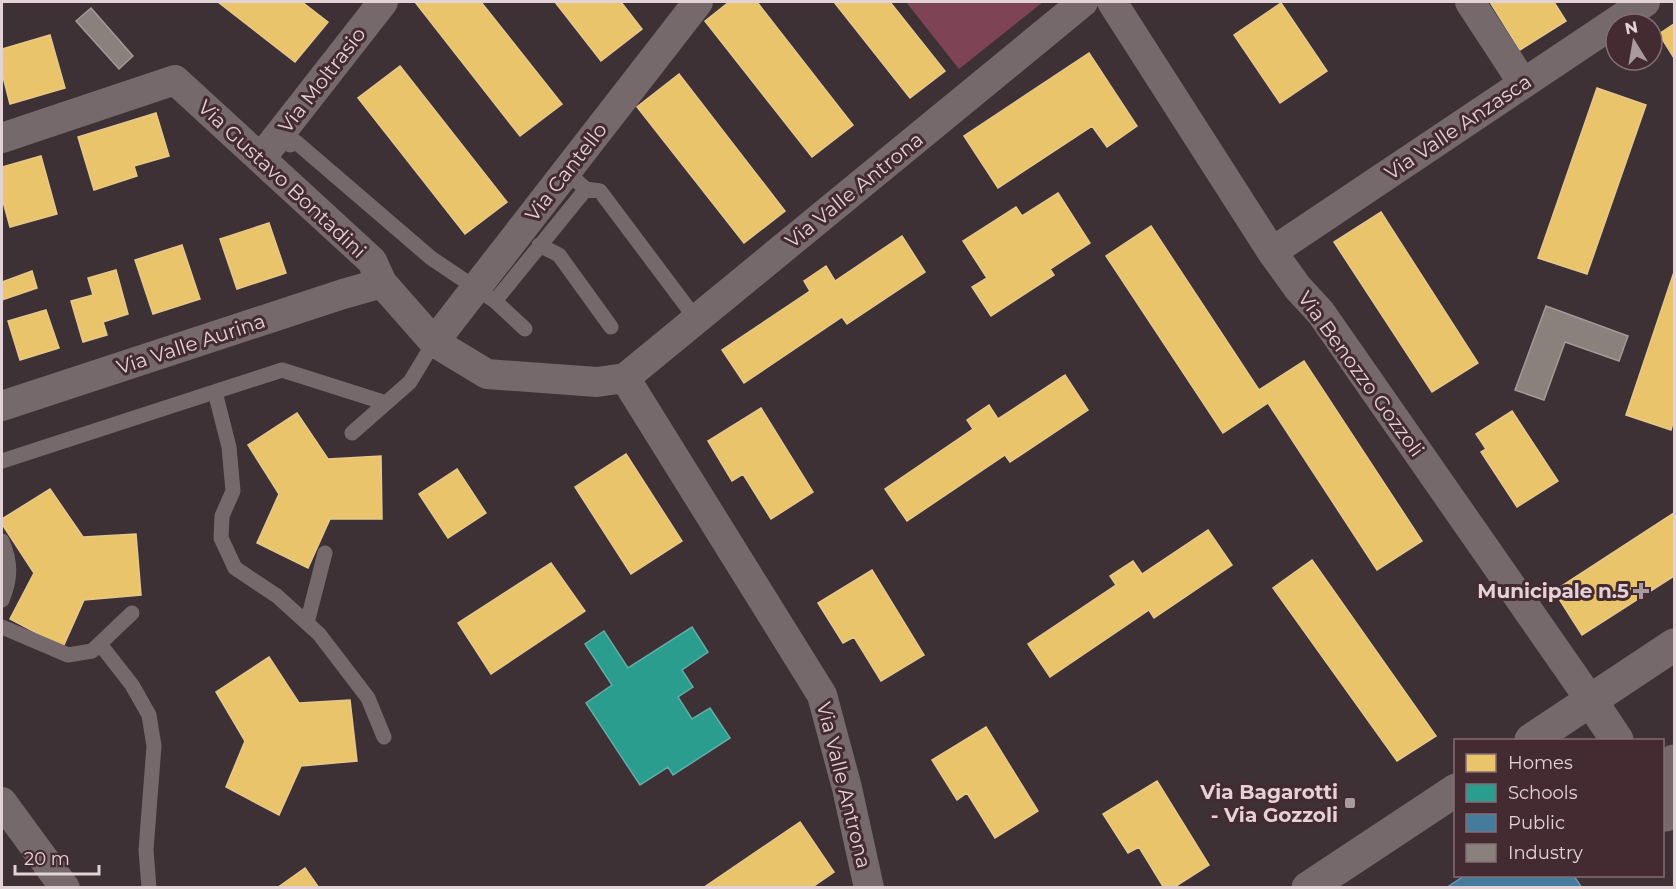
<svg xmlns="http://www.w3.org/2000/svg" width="1676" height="889" font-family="Montserrat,sans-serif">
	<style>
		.green { fill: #7e4355 }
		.homes { fill: #e9c46a; stroke: #e7c88a; stroke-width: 1.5 }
		.schools { fill: #2a9d8f; stroke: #62ada4; stroke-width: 1.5 }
		.public { fill: #457b9d; stroke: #7495ae; stroke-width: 1.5 }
		.industry { fill: #8a817c; stroke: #a59997; stroke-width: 1.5 }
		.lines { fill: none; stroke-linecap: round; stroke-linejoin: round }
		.service { stroke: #76696c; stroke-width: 15 }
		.minor { stroke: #76696c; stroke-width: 30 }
		.tertiary { stroke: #76696c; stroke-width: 33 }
		.poi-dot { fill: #a99a9e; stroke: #442b32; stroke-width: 2 }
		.labels { text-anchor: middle; stroke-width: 6; stroke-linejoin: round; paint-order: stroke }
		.street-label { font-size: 20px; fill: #e3d2d6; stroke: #442b32 }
		.poi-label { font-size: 20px; font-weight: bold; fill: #e3d2d6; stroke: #442b32; text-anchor: end }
	</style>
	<rect width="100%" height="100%" fill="#3e3135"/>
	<path class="green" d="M 906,2 L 1043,2 L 959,69 Z"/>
	<path class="homes" d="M 218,2 L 302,2 L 328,22 L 295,62 Z
		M 415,2 L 481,2 L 562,104 L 520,136 Z
		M 555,2 L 621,2 L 642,29 L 601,61 Z
		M 729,2 L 757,2 L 853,125 L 812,157 L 705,21 Z
		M 834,2 L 890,2 L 945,71 L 910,98 Z
		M 1490,2 L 1554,2 L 1566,21 L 1520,50 Z
		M 1281,3 L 1327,71 L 1280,103 L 1234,35 Z
		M 1674,24 L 1674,58 L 1659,34 Z
		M 50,35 L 65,88 L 10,104 L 2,73 L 2,49 Z
		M 1089,53 L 1137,126 L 1107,147 L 1092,126 L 998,188 L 964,136 Z
		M 400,66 L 507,202 L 465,234 L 358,98 Z
		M 679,74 L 785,211 L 744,243 L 637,107 Z
		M 1597,88 L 1646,105 L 1587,274 L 1538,258 Z
		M 156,113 L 169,156 L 134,166 L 137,176 L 94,190 L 78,137 Z
		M 41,156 L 57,214 L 10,227 L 2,198 L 2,167 Z
		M 1058,193 L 1090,243 L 1050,269 L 1054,275 L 991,316 L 972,287 L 987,278 L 963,241 L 1016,207 L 1022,216 Z
		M 1381,212 L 1478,363 L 1432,392 L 1334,242 Z
		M 269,223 L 286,273 L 237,289 L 220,239 Z
		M 1151,226 L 1259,390 L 1304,361 L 1422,541 L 1377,570 L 1268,403 L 1223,433 L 1106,256 Z
		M 902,236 L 925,272 L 847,324 L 842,317 L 744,383 L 722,350 L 810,291 L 804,281 L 826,266 L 835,281 Z
		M 182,245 L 200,299 L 153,314 L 135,260 Z
		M 116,270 L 128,314 L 103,322 L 107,335 L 83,342 L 71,301 L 93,295 L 88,278 Z
		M 32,271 L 37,288 L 2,300 L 2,282 Z
		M 1674,272 L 1674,419 L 1671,430 L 1626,415 Z
		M 46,310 L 59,348 L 20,360 L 8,321 Z
		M 1065,375 L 1088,410 L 1010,462 L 1005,455 L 907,521 L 885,489 L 973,429 L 967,420 L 989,405 L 998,419 Z
		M 761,408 L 813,492 L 771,519 L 743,474 L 732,481 L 708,441 Z
		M 1512,411 L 1558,481 L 1517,507 L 1481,452 L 1486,449 L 1476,434 Z
		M 297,413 L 328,459 L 381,456 L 382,519 L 330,519 L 308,568 L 257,543 L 279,494 L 248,445 Z
		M 626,454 L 682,541 L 631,574 L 575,487 Z
		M 457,469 L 486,513 L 448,538 L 419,494 Z
		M 50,489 L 83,537 L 136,534 L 141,595 L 84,600 L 63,647 L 10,619 L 34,573 L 2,524 L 2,519 Z
		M 1674,513 L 1674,576 L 1582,635 L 1554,591 Z
		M 1208,530 L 1232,565 L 1154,618 L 1149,610 L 1050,677 L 1028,644 L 1116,585 L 1110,576 L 1133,561 L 1142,574 Z
		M 1312,560 L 1436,736 L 1397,761 L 1273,588 Z
		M 551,563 L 585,611 L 491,674 L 458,623 Z
		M 872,570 L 924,655 L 881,681 L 854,637 L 843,643 L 818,603 Z
		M 269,657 L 299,703 L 350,700 L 357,761 L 301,766 L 279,815 L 226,787 L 245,741 L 216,692 Z
		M 986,727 L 1038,811 L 995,838 L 967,793 L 957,800 L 932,760 Z
		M 1157,781 L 1209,865 L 1173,888 L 1164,888 L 1139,847 L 1128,853 L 1103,814 Z
		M 800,822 L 834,872 L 811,888 L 703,888 Z
		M 305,868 L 319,888 L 277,888 Z"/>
	<path class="schools" d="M 692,627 L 708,652 L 682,670 L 693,687 L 678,697 L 692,719 L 710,708 L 730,738 L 673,775 L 668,767 L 640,785 L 586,703 L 612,685 L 585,644 L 604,631 L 628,668 Z"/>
	<path class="public" d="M 1464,876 L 1574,876 L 1582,888 L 1446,888 Z"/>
	<path class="industry" d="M 91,8 L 133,56 L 119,69 L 76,21 Z
		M 1546,306 L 1628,336 L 1619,361 L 1565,342 L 1544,400 L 1515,390 Z"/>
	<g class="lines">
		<path class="service" d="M 290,145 L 296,142 L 431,258 L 495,301 L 525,329
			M 566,172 L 586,189 L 600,191 L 696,319
			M 539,245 L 559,255 L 611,327
			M 495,301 L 586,189
			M 215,392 L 229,447 L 233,491 L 222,516 L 221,538 L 235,568 L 277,596 L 319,634 L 368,698 L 384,737
			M 352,433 L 410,382 L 434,342
			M 2,461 L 282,370 L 386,403
			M 2,541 C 11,562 11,579 2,600
			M 307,623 L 325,553
			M 2,627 L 68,655 L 92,651 L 132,613
			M 100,644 L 132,685 L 149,715 L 154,746 L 146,850 L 149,888"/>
		<path class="minor" d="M 1112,2 L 1272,252 L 1298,288 L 1321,313 L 1591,701
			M 1470,2 L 1523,83
			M 2,138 L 175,80 L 372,261 L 382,283 L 434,342 L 487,374 L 597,382 L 625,378 L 1083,2
			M 261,158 L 383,2
			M 1272,252 L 1645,2
			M 434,342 L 698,2
			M 625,378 L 822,695 L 847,788 L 869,888
			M 2,406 L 343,294 L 382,283
			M 2,802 L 65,888"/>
		<path class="tertiary" d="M 1591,701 L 1617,740
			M 1531,740 L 1674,645
			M 1666,815 L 1674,761
			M 1308,888 L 1456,790"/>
	</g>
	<g class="poi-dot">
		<path d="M1638 582h6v6h6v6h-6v6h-6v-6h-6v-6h6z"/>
		<rect x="1344" y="797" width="12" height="12" rx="3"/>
	</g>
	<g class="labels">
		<g class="street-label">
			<text transform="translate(322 80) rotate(-52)" y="7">Via Moltrasio</text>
			<text transform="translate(1458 127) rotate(-34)" y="7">Via Valle Anzasca</text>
			<text transform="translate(566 172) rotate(-52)" y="7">Via Cantello</text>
			<text transform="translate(282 179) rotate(43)" y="7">Via Gustavo Bontadini</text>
			<text transform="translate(854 190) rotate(-39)" y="7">Via Valle Antrona</text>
			<text transform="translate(191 344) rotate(-18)" y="7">Via Valle Aurina</text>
			<text transform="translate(1361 374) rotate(54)" y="7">Via Benozzo Gozzoli</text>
			<text transform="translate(844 785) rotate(76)" y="7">Via Valle Antrona</text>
		</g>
		<g class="poi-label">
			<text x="1629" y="598">Municipale n.5</text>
			<text x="1338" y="799">Via Bagarotti<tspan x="1338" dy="23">- Via Gozzoli</tspan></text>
		</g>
	</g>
	<rect width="1676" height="889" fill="none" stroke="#e3d2d6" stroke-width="6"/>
	<rect x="1454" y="739" width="210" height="138" fill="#442b32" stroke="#846e74" stroke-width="1.5"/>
	<rect x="1466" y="754" width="30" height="18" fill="#e9c46a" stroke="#846e74" stroke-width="1.5"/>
	<text x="1508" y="769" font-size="18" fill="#e3d2d6">Homes</text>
	<rect x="1466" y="784" width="30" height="18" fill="#2a9d8f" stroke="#846e74" stroke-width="1.5"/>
	<text x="1508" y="799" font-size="18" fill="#e3d2d6">Schools</text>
	<rect x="1466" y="814" width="30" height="18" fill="#457b9d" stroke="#846e74" stroke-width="1.5"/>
	<text x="1508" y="829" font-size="18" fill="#e3d2d6">Public</text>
	<rect x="1466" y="844" width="30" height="18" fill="#8a817c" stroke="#846e74" stroke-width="1.5"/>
	<text x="1508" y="859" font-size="18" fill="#e3d2d6">Industry</text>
	<g transform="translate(1634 42) rotate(349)"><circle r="28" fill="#442b32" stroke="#846e74" stroke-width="1.5"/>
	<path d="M0-4.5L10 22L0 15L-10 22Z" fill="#a99a9e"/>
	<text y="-9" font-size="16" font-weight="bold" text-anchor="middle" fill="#e3d2d6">N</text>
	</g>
	<path d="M15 865v9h84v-9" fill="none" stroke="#e3d2d6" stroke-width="3"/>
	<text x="24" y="865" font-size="18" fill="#e3d2d6" stroke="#442b32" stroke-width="4.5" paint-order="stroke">20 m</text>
</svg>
